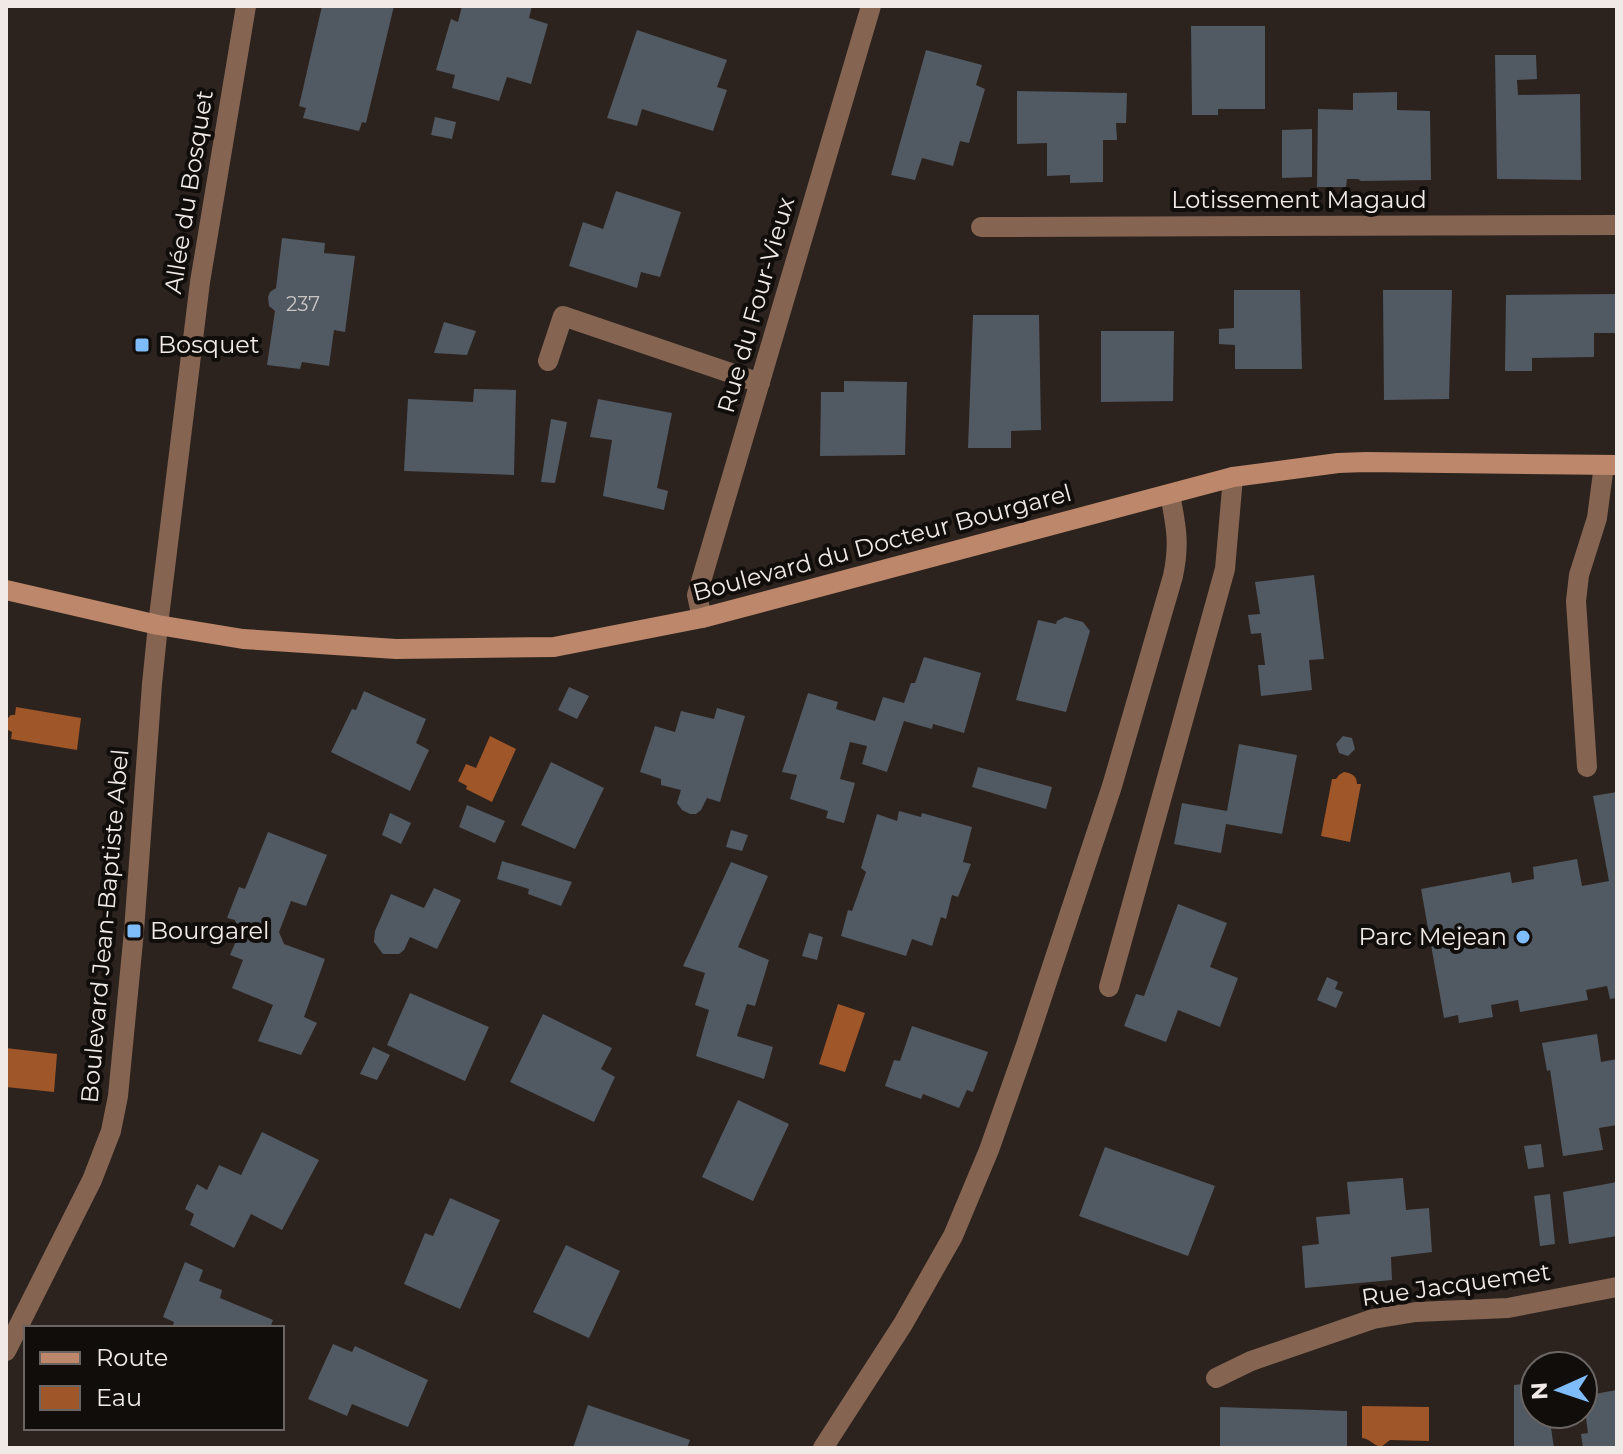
<svg xmlns="http://www.w3.org/2000/svg" width="1623" height="1454" font-family="Montserrat,sans-serif">
	<style>
		.water { fill: #9f5628 }
		.building { fill: #515962 }
		.lines { fill: none; stroke-linecap: round; stroke-linejoin: round }
		.service { stroke: #856452; stroke-width: 20 }
		.minor { stroke: #856452; stroke-width: 20 }
		.tertiary { stroke: #856452; stroke-width: 20 }
		.secondary { stroke: #bc876a; stroke-width: 20 }
		.poi-dot { fill: #7ebdf9; stroke: #110d0b; stroke-width: 3 }
		.labels { text-anchor: middle; stroke-width: 8; stroke-linejoin: round; paint-order: stroke }
		.number-label { font-size: 20px; fill: #c8c5c5 }
		.street-label { font-size: 24px; fill: #f0e9e6; stroke: #110d0b }
		.poi-label { font-size: 24px; fill: #f0e9e6; stroke: #110d0b; text-anchor: start }
	</style>
	<rect width="100%" height="100%" fill="#2c231e"/>
	<path class="water" d="M 16,707 L 81,718 L 77,750 L 11,739 L 12,732 L 6,729 L 6,720 L 11,715 L 15,715 Z
		M 490,736 L 516,749 L 492,802 L 466,789 L 467,786 L 458,781 L 466,764 L 476,768 Z
		M 1344,772 C 1352,773 1357,776 1357,784 L 1361,784 L 1350,842 L 1321,836 L 1332,779 L 1336,779 L 1339,775 Z
		M 838,1004 L 865,1013 L 845,1072 L 819,1064 Z
		M 6,1048 L 57,1054 L 54,1092 L 6,1087 Z
		M 1362,1406 L 1429,1407 L 1429,1441 L 1390,1440 L 1381,1447 C 1373,1445 1370,1439 1362,1438 Z"/>
	<path class="building" d="M 322,6 L 394,6 L 366,123 L 362,122 L 359,131 L 303,118 L 306,108 L 299,106 Z
		M 462,6 L 532,6 L 529,18 L 548,24 L 531,84 L 507,77 L 499,101 L 452,88 L 455,75 L 436,70 L 451,19 L 458,22 Z
		M 1191,26 L 1265,26 L 1265,109 L 1218,109 L 1218,115 L 1192,115 Z
		M 637,30 L 727,60 L 717,87 L 727,90 L 713,131 L 642,109 L 637,126 L 607,118 Z
		M 926,50 L 982,65 L 976,85 L 985,89 L 969,143 L 960,141 L 953,166 L 922,158 L 915,180 L 891,175 Z
		M 1495,55 L 1536,55 L 1537,79 L 1517,80 L 1518,95 L 1580,94 L 1581,180 L 1497,179 Z
		M 1017,91 L 1127,93 L 1126,123 L 1116,123 L 1117,140 L 1103,140 L 1103,182 L 1070,183 L 1070,175 L 1047,176 L 1047,143 L 1017,144 Z
		M 1397,92 L 1397,110 L 1430,111 L 1431,180 L 1361,181 L 1358,179 L 1347,179 L 1346,187 L 1317,187 L 1318,109 L 1353,110 L 1353,93 Z
		M 435,117 L 456,122 L 452,139 L 431,135 Z
		M 1312,129 L 1312,177 L 1282,178 L 1282,130 Z
		M 616,191 L 681,212 L 660,277 L 641,272 L 637,288 L 569,266 L 583,222 L 603,229 Z
		M 282,238 L 325,243 L 324,253 L 355,256 L 345,332 L 334,330 L 329,366 L 302,362 L 300,369 L 267,365 L 275,311 L 269,306 L 268,297 L 270,292 L 276,288 Z
		M 1234,290 L 1300,290 L 1302,369 L 1235,369 L 1235,345 L 1219,344 L 1219,329 L 1234,328 Z
		M 1383,290 L 1452,290 L 1449,399 L 1384,400 Z
		M 1617,294 L 1617,333 L 1594,333 L 1594,357 L 1532,358 L 1532,371 L 1505,371 L 1506,295 Z
		M 973,315 L 1039,315 L 1041,430 L 1011,431 L 1011,448 L 968,448 Z
		M 444,322 L 476,331 L 467,355 L 434,353 Z
		M 1101,331 L 1174,331 L 1173,401 L 1101,402 Z
		M 844,381 L 907,382 L 905,455 L 820,456 L 821,392 L 844,392 Z
		M 474,389 L 516,390 L 514,475 L 404,471 L 408,399 L 473,402 Z
		M 598,399 L 672,413 L 657,488 L 668,491 L 664,510 L 603,496 L 612,440 L 590,437 Z
		M 551,419 L 567,422 L 555,483 L 541,482 Z
		M 1314,575 L 1324,659 L 1309,660 L 1312,690 L 1261,696 L 1258,665 L 1265,665 L 1261,633 L 1251,634 L 1248,615 L 1260,614 L 1255,582 Z
		M 1065,617 L 1083,622 L 1090,631 L 1066,712 L 1016,700 L 1038,620 L 1056,624 L 1057,621 Z
		M 924,657 L 981,673 L 964,733 L 933,724 L 932,729 L 904,721 L 887,772 L 862,764 L 867,746 L 850,742 L 840,779 L 855,783 L 844,823 L 826,818 L 828,811 L 790,799 L 797,775 L 782,772 L 808,693 L 838,702 L 836,709 L 875,721 L 883,697 L 904,703 L 911,683 L 915,683 Z
		M 569,687 L 589,696 L 577,719 L 558,710 Z
		M 364,691 L 426,719 L 416,743 L 429,750 L 410,791 L 331,752 L 352,709 L 356,710 Z
		M 717,708 L 745,716 L 720,802 L 707,798 L 701,810 L 696,814 L 690,814 L 682,810 L 677,803 L 681,790 L 661,785 L 661,779 L 640,772 L 655,726 L 675,732 L 681,711 L 714,719 Z
		M 1343,736 L 1352,738 L 1355,749 L 1348,756 L 1339,753 L 1336,744 Z
		M 1239,744 L 1297,755 L 1282,834 L 1226,824 L 1221,853 L 1174,844 L 1182,803 L 1227,811 Z
		M 551,762 L 604,788 L 575,849 L 521,825 Z
		M 978,767 L 1052,787 L 1046,809 L 972,787 Z
		M 1617,792 L 1617,998 L 1610,999 L 1607,986 L 1586,990 L 1588,1000 L 1520,1012 L 1518,1000 L 1491,1005 L 1493,1017 L 1459,1023 L 1458,1015 L 1444,1018 L 1421,889 L 1510,872 L 1512,883 L 1534,879 L 1533,867 L 1577,859 L 1582,886 L 1609,881 L 1593,796 Z
		M 467,805 L 505,821 L 495,843 L 459,827 Z
		M 899,811 L 921,817 L 922,813 L 972,827 L 963,862 L 971,864 L 958,897 L 952,895 L 946,919 L 941,917 L 932,946 L 912,939 L 906,956 L 841,936 L 848,910 L 852,911 L 866,872 L 861,868 L 877,814 L 897,821 Z
		M 390,813 L 411,823 L 401,844 L 382,835 Z
		M 731,830 L 748,835 L 742,851 L 726,847 Z
		M 268,832 L 327,855 L 306,906 L 291,901 L 279,932 L 284,944 L 325,959 L 304,1017 L 317,1023 L 301,1055 L 258,1041 L 273,1005 L 232,988 L 243,960 L 230,955 L 239,934 L 235,920 L 227,918 L 239,887 L 245,889 Z
		M 502,861 L 572,882 L 561,906 L 528,894 L 529,889 L 497,879 Z
		M 731,862 L 768,876 L 738,947 L 769,960 L 755,1006 L 747,1004 L 737,1036 L 773,1047 L 764,1079 L 696,1056 L 709,1010 L 695,1005 L 705,973 L 683,966 Z
		M 434,888 L 461,900 L 437,949 L 410,937 L 404,950 L 399,954 L 383,954 L 374,942 L 375,931 L 391,894 L 424,908 Z
		M 1178,904 L 1227,923 L 1210,967 L 1238,978 L 1220,1027 L 1178,1010 L 1166,1042 L 1124,1026 L 1136,994 L 1144,996 Z
		M 809,933 L 823,937 L 817,960 L 802,956 Z
		M 1327,977 L 1338,982 L 1335,989 L 1343,992 L 1336,1008 L 1317,1000 Z
		M 410,993 L 489,1027 L 465,1081 L 387,1045 Z
		M 543,1014 L 612,1048 L 601,1069 L 615,1077 L 594,1122 L 510,1082 Z
		M 912,1026 L 988,1052 L 973,1092 L 967,1090 L 959,1108 L 923,1094 L 921,1099 L 885,1086 L 894,1060 L 900,1061 Z
		M 1597,1034 L 1601,1062 L 1617,1059 L 1617,1125 L 1599,1128 L 1603,1150 L 1563,1156 L 1550,1070 L 1547,1071 L 1542,1043 Z
		M 373,1047 L 390,1055 L 377,1080 L 360,1074 Z
		M 738,1100 L 789,1124 L 753,1201 L 702,1177 Z
		M 262,1132 L 319,1160 L 282,1230 L 251,1214 L 234,1248 L 190,1225 L 194,1214 L 185,1209 L 197,1184 L 207,1190 L 219,1165 L 241,1175 Z
		M 1541,1144 L 1544,1167 L 1528,1169 L 1524,1146 Z
		M 1105,1147 L 1215,1186 L 1188,1256 L 1079,1216 Z
		M 1403,1178 L 1406,1210 L 1429,1208 L 1432,1252 L 1391,1257 L 1392,1280 L 1305,1288 L 1302,1246 L 1319,1244 L 1316,1217 L 1350,1214 L 1347,1182 Z
		M 1617,1182 L 1617,1236 L 1569,1244 L 1563,1192 Z
		M 1550,1194 L 1555,1244 L 1540,1246 L 1534,1196 Z
		M 450,1198 L 500,1220 L 460,1309 L 404,1284 L 425,1233 L 433,1236 Z
		M 566,1245 L 620,1271 L 589,1338 L 533,1312 Z
		M 185,1262 L 203,1270 L 199,1281 L 222,1290 L 220,1298 L 273,1320 L 270,1328 L 172,1328 L 174,1322 L 163,1317 Z
		M 333,1344 L 352,1352 L 355,1346 L 428,1380 L 408,1427 L 352,1404 L 347,1416 L 308,1399 Z
		M 1535,1383 L 1535,1414 L 1549,1414 L 1554,1448 L 1514,1448 L 1514,1385 Z
		M 1617,1390 L 1617,1448 L 1583,1448 L 1581,1434 L 1588,1433 L 1583,1396 Z
		M 588,1405 L 690,1440 L 687,1448 L 573,1448 Z
		M 1220,1407 L 1347,1411 L 1347,1448 L 1220,1448 Z"/>
	<g class="lines">
		<path class="service" d="M 981,227 L 1617,225
			M 1587,767 L 1576,601 L 1579,575 L 1597,518 L 1604,465
			M 1109,987 L 1225,569 L 1233,477
			M 823,1448 L 903,1324 L 953,1236 L 989,1150 L 1026,1045 L 1112,786 L 1173,576 C 1180,543 1176,526 1170,494"/>
		<path class="minor" d="M 548,361 L 563,316 L 760,383
			M 702,618 L 697,595 L 871,6
			M 158,625 L 200,282 L 246,6
			M 1216,1378 L 1251,1361 L 1373,1319 L 1416,1312 L 1508,1308 L 1617,1287"/>
		<path class="tertiary" d="M 6,1351 L 92,1180 L 111,1131 L 118,1096 L 134,931 L 152,684 L 158,625"/>
		<path class="secondary" d="M 6,590 L 158,625 L 243,639 L 396,649 L 554,647 L 702,618 L 1233,477 L 1338,463 L 1366,462 L 1617,465"/>
	</g>
	<g class="poi-dot">
		<rect x="134" y="337" width="16" height="16" rx="4"/>
		<rect x="126" y="923" width="16" height="16" rx="4"/>
		<circle cx="1523" cy="937" r="8"/>
	</g>
	<g class="labels">
		<g class="number-label">
			<text x="303" y="311">237</text>
		</g>
		<g class="street-label">
			<text transform="translate(189 192) rotate(-81)" y="8">Allée du Bosquet</text>
			<text x="1299" y="208">Lotissement Magaud</text>
			<text transform="translate(756 305) rotate(-74)" y="8">Rue du Four-Vieux</text>
			<text transform="translate(882 543) rotate(-15)" y="8">Boulevard du Docteur Bourgarel</text>
			<text transform="translate(105 926) rotate(-85)" y="8">Boulevard Jean-Baptiste Abel</text>
			<text transform="translate(1456 1285) rotate(-8)" y="8">Rue Jacquemet</text>
		</g>
		<g class="poi-label">
			<text x="158" y="353">Bosquet</text>
			<text x="150" y="939">Bourgarel</text>
			<text x="1507" y="945" text-anchor="end">Parc Mejean</text>
		</g>
	</g>
	<rect width="1623" height="1454" fill="none" stroke="#f0e9e6" stroke-width="16"/>
	<rect x="24" y="1326" width="260" height="104" fill="#110d0b" stroke="#6a6563" stroke-width="2"/>
	<rect x="40" y="1352" width="40" height="12" fill="#bc876a" stroke="#6a6563" stroke-width="2"/>
	<text x="96" y="1366" font-size="24" fill="#f0e9e6">Route</text>
	<rect x="40" y="1386" width="40" height="24" fill="#9f5628" stroke="#6a6563" stroke-width="2"/>
	<text x="96" y="1406" font-size="24" fill="#f0e9e6">Eau</text>
	<g transform="translate(1559 1390) rotate(267)"><circle r="38" fill="#110d0b" stroke="#6a6563" stroke-width="2"/>
	<path d="M0-6L14 30L0 20L-14 30Z" fill="#7ebdf9"/>
	<text y="-12" font-size="22" font-weight="bold" text-anchor="middle" fill="#f0e9e6">N</text>
	</g>
</svg>
